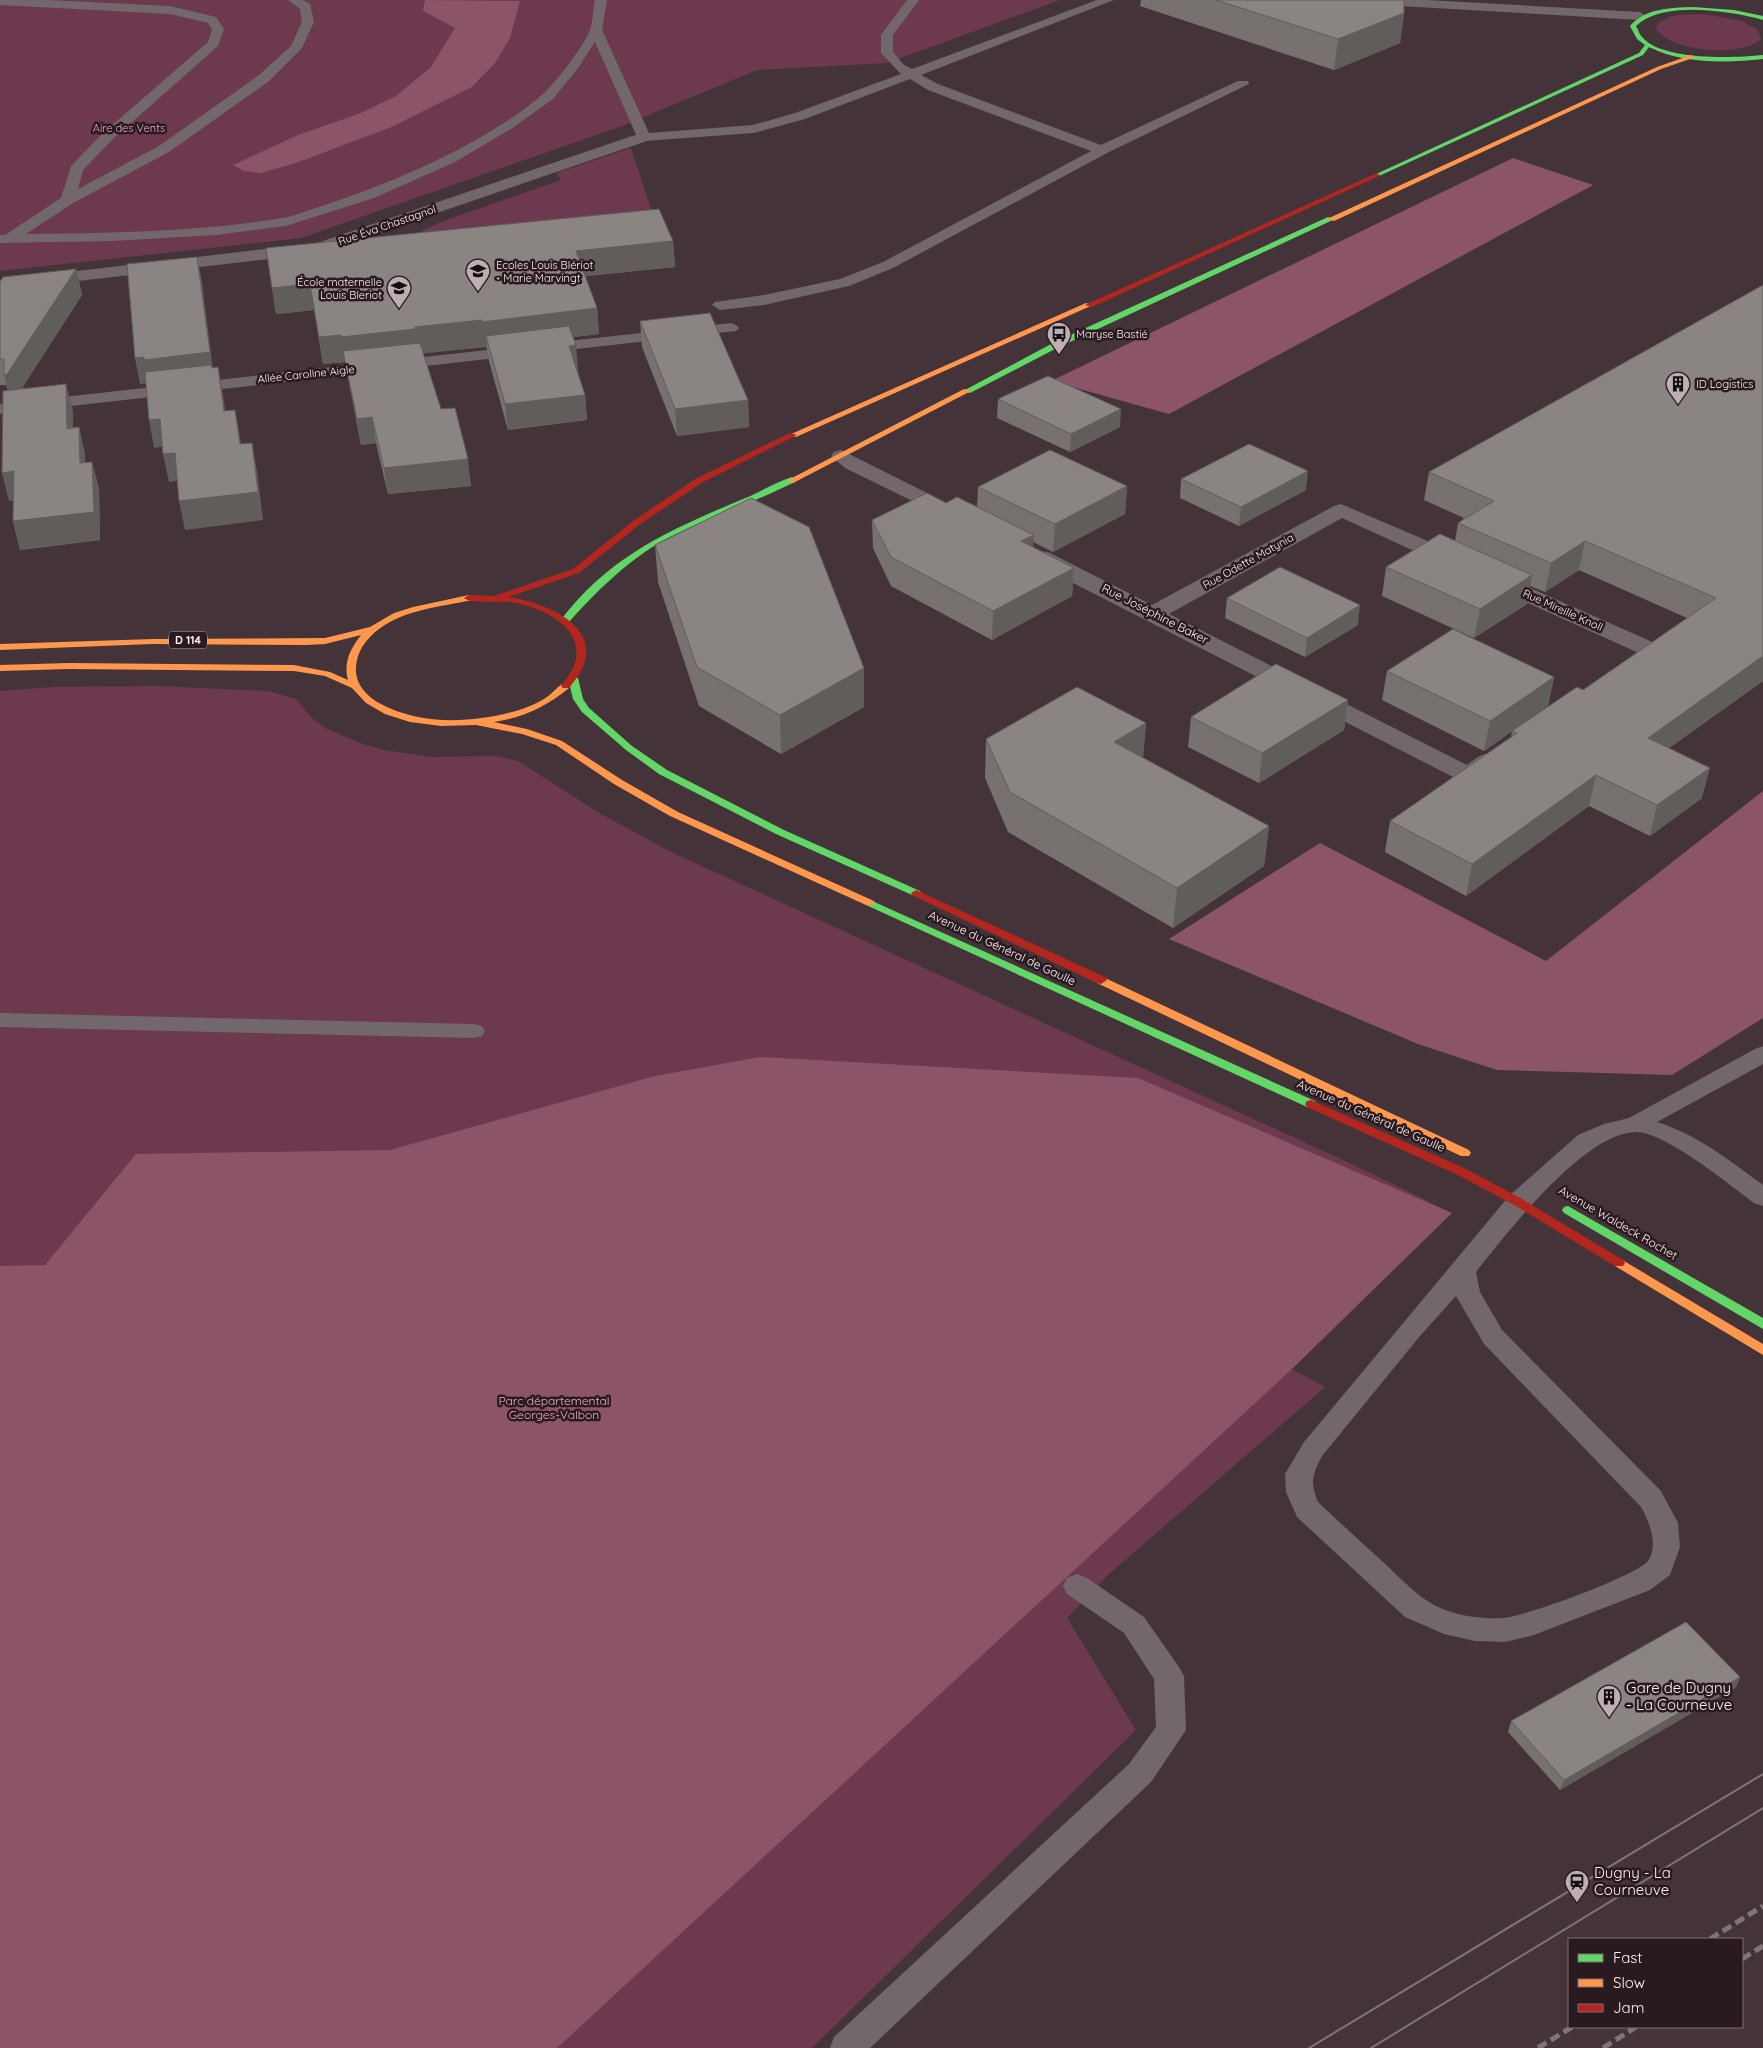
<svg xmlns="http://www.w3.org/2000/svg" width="1763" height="2048" font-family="Quicksand,sans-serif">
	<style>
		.green { fill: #6d394e }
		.forest { fill: #8c5469 }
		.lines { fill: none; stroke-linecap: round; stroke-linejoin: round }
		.lane { fill: #72676b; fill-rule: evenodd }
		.street { fill: #72676b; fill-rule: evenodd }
		.fast { fill: #63d668; fill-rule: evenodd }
		.slow { fill: #ff974d; fill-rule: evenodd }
		.jam { fill: #b3261e; fill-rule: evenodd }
		.tram { stroke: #7f7478; stroke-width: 2 }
		.rail { stroke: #7f7478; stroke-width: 5; stroke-dasharray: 10 5; stroke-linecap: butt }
		.wall { fill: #777270 }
		.shaded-wall { fill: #615d5b }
		.building { fill: #8a8582; stroke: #615d5b }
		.labels { text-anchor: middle; stroke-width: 5; stroke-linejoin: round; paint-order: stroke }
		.far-park-label { font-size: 11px; fill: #f7acc7; stroke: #281a1f }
		.far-street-label { font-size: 11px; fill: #ffeff4; stroke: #281a1f }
		.far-poi-label { font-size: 11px; fill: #ffeff4; stroke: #281a1f; text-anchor: start }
		.shield { fill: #281a1f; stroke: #beafb4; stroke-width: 1 }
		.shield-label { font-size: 11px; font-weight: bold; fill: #ffeff4 }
		.street-label { font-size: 12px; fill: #ffeff4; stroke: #281a1f }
		.park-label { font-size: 12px; fill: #f7acc7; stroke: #281a1f }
		.near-poi-label { font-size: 15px; fill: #ffeff4; stroke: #281a1f; text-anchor: start }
	</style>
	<rect width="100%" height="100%" fill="#44343a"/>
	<path class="green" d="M 0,0 L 1060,0 L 887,63 L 757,70 L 622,126 L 301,238 L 0,271 Z
		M 1704,14 L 1742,21 L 1758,30 L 1761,39 C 1742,58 1671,52 1656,29 L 1657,24 L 1669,17 L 1679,15 Z
		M 631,148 L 655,221 L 391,247 L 438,223 L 561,180 L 556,173 Z
		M 158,686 L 268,691 L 296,699 L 312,718 L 327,729 L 363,744 L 384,750 L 432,757 L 496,756 L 518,761 L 601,814 L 671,852 L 1354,1165 L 1452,1213 L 1275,1360 L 1325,1387 L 1108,1575 L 1067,1618 L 1136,1730 L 812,2048 L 0,2048 L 0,691 L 52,687 Z"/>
	<path class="forest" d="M 425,0 L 520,1 L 510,38 L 495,63 L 472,87 L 389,128 L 296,163 L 261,173 L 244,171 L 233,165 L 298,135 L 361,113 L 396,96 L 431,67 L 455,28 L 423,11 Z
		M 1513,158 L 1593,185 L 1169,414 L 1051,381 Z
		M 1763,791 L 1763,1018 L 1672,1075 L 1497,1070 L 1418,1044 L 1169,939 L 1320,843 L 1546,961 Z
		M 760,1057 L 1138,1078 L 1452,1213 L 1292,1369 L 557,2048 L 0,2048 L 0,1266 L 45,1265 L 136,1154 L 390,1150 L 655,1076 Z"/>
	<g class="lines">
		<path class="lane" d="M 0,0 L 49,0 L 170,6 L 216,17 L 224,29 L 218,46 L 113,139 L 83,170 L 78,189 L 159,146 L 259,75 L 291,46 L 302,22 L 300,9 L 288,0 L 303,0 L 310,4 L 314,22 L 302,48 L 269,81 L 169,152 L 73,203 L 26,234 C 111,233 198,232 282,218 C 296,216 311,209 325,205 C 395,182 488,142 543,94 C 556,82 584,46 590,30 C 593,21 593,9 595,0 L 607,0 L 602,30 L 649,133 L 753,125 L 795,113 L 901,74 L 881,53 L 881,35 L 907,0 L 919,0 L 893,35 L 893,52 L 904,65 L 912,69 L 1097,0 L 1114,0 L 921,75 L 938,84 L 1101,145 L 1238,81 L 1248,81 L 1249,84 L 1107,153 L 893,268 L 849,286 L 764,305 L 720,310 L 712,305 L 715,302 L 764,295 L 840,279 L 883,262 L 1091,151 L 928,90 L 910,79 L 805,119 L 754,133 L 644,141 L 637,137 L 595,42 L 578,68 L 553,99 L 511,129 L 455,162 L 374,198 L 286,226 L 216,235 L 112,241 L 0,243 L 0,235 L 5,235 L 61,198 L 71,166 L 103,133 L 208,42 L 212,29 L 208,23 L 170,14 L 0,5 Z
			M 1359,0 L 1427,0 L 1640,12 L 1646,16 L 1640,20 L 1365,4 Z
			M 731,323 L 736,325 L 739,328 L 736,331 L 0,414 L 0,404 Z
			M 0,1013 L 474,1024 L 482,1026 L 485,1031 L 482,1036 L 474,1038 L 0,1027 Z
			M 1763,1046 L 1763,1064 L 1657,1122 C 1698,1135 1729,1160 1763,1185 L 1763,1206 L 1754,1203 C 1730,1185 1664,1131 1635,1132 C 1583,1134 1507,1233 1476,1272 L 1480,1292 L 1502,1330 L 1661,1491 L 1678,1523 L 1680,1547 L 1670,1575 L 1650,1590 L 1534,1635 L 1505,1642 L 1475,1641 L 1444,1634 L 1405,1617 L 1297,1517 L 1286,1492 L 1285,1474 L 1304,1442 L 1509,1196 L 1578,1135 L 1604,1124 L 1629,1118 L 1755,1049 ZM 1456,1296 L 1484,1344 L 1641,1507 C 1649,1521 1659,1545 1648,1561 C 1636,1576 1526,1616 1504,1618 C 1486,1619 1465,1617 1448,1611 C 1421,1602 1403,1580 1382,1561 C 1361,1542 1339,1522 1318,1502 C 1310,1482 1312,1475 1322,1456 L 1420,1336 Z
			M 1077,1574 L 1087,1578 L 1144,1617 L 1179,1667 L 1184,1676 L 1186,1730 L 1151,1782 L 870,2048 L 830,2048 L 834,2037 L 1129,1764 L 1156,1727 L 1154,1679 L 1124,1633 L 1067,1594 L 1063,1586 L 1067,1578 Z"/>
		<path class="street" d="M 644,132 L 652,137 L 650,140 L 320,253 L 0,290 L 0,280 L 317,243 Z
			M 841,450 L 959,509 L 963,513 L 959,517 L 952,519 L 945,517 L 845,468 L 831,456 L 834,452 Z
			M 1341,504 L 1463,556 L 1466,561 L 1463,566 L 1455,568 L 1447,566 L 1342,518 L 1169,614 L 1467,765 C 1478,757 1486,750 1501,754 L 1504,759 C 1495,772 1475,784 1459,780 L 1032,562 L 1029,557 L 1032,552 L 1040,551 L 1048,552 L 1152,605 L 1334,506 Z
			M 1494,572 L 1657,644 L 1660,649 L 1657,654 L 1649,656 L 1641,654 L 1486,584 L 1483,579 L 1486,574 Z"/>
		<path class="fast" d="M 1693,7 L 1734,10 L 1763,16 L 1763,20 C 1730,11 1663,0 1636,26 C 1638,29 1639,34 1642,37 C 1662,61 1734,58 1763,55 L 1763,59 C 1726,63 1683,64 1649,47 L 1643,55 L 1379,176 L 1374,175 L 1639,53 L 1645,45 L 1637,39 L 1630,26 C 1646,8 1670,8 1693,7 Z
			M 1328,217 L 1335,219 L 1059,347 L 970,393 L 963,391 L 1053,343 Z
			M 792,477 L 796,480 L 795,482 L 780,489 C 740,508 696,522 657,544 C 623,565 595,593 568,623 L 565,624 L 560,621 C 610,555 670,530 743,499 C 759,493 775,482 792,477 Z
			M 573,675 L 578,678 L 583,699 L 589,708 L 632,746 L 667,770 L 784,830 L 920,891 L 921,893 L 916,896 L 912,895 L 776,834 L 659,774 L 626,750 L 582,712 L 573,699 L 568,678 Z
			M 870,900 L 1315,1101 L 1317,1104 L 1311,1108 L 1307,1107 L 866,905 L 865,903 L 866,901 Z
			M 1568,1206 L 1763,1318 L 1763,1329 L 1564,1213 L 1562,1210 L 1564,1207 Z"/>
		<path class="slow" d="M 1691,55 L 1694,57 L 1693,58 L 1661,69 L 1334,221 L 1327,219 L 1657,67 Z
			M 1086,303 L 1093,305 L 796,437 L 789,435 Z
			M 964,389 L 971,391 L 795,482 L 792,483 L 788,480 Z
			M 469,595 L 474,598 L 472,600 C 440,607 406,609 379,629 C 366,639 357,651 356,667 C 355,684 366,695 379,703 C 421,726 472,723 516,711 C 526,708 536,704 544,699 C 551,695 556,688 562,684 C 565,683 566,683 569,684 L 569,688 C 547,706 523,718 494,722 L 527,729 L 562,741 L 622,780 L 678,812 L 874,901 L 875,903 L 874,905 L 866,905 L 670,816 L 614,784 L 556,745 L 522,734 L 476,725 L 441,726 L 410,722 L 385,714 L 366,703 L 352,688 L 325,676 L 294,671 L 69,669 L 0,671 L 0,665 L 69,663 L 294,665 L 330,672 L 348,680 C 343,662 351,648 361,635 L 325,644 L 306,645 L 153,644 L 0,650 L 0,644 L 153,639 L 325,638 L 370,627 L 394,613 L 413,607 Z
			M 1101,976 L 1469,1150 L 1471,1153 L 1469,1156 L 1461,1156 L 1097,983 L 1095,980 L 1097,977 Z
			M 1619,1258 L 1763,1344 L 1763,1355 L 1615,1266 L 1613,1263 L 1615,1260 Z"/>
		<path class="jam" d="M 1377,173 L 1380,175 L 1379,176 L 1092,307 L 1085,305 Z
			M 790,433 L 797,435 L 703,482 L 639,525 L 579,573 L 508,597 C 538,601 596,621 585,661 C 582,672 576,679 569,688 L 563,688 L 561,686 C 567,678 574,669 576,659 C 582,624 538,606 510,602 C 499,601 471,604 464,598 L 469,595 L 494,596 L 573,569 L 633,521 L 697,478 Z
			M 916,890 L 1105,977 L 1107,980 L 1101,984 L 1097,983 L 912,895 L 911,893 Z
			M 1311,1100 L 1466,1169 L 1522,1199 L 1623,1260 L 1625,1263 L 1623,1266 L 1615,1266 L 1514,1205 L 1458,1175 L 1307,1107 L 1305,1104 L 1307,1101 Z"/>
		<path class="tram" d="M 1309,2048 L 1763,1774
			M 1371,2048 L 1763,1808"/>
		<path class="rail" d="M 1710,1939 L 1763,1906
			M 1742,1959 L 1763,1946
			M 1538,2048 L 1572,2027
			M 1603,2048 L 1636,2027"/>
	</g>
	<path class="wall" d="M 1141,0 L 1404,0 L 1404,13 L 1400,43 L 1334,70 L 1140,6 Z
		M 673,241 L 675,267 L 585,276 L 597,308 L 599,334 L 573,337 L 578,371 L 577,371 L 585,395 L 587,420 L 508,430 L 489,361 L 487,348 L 485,348 L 485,347 L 423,353 L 441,409 L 471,486 L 388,494 L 376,443 L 361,445 L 345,362 L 323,364 L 314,310 L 276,314 L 272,288 Z
		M 76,269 L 82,295 L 21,389 L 73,411 L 73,428 L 79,427 L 85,455 L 85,462 L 92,462 L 99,489 L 100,540 L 20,550 L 13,521 L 13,500 L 9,501 L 8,390 L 6,385 L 0,385 L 0,282 Z
		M 1763,285 L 1763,681 L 1669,748 L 1702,798 L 1650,836 L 1589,806 L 1466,896 L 1385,852 L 1390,821 L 1511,737 L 1512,731 L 1583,690 L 1687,618 L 1579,570 L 1545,592 L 1530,586 L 1527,604 L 1474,638 L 1382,596 L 1386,567 L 1455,541 L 1458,523 L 1464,518 L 1424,500 L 1429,472 Z
		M 640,321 L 748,400 L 749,427 L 677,436 L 642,347 Z
		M 998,399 L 1120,427 L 1070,452 L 997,418 Z
		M 1181,479 L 1306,490 L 1239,526 L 1180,498 Z
		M 1127,486 L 1125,514 L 1053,552 L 1033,542 L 1033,547 L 1074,568 L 1072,596 L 992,640 L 891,586 L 873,548 L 872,520 L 946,503 L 977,507 L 978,487 Z
		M 655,545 L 864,668 L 864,707 L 781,754 L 699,706 L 658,582 Z
		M 1227,598 L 1358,625 L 1305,657 L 1225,618 Z
		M 1387,671 L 1554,677 L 1548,706 L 1484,751 L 1382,700 Z
		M 1348,700 L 1344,730 L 1259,783 L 1188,747 L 1191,717 Z
		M 1146,723 L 1143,758 L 1269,826 L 1264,866 L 1173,928 L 1008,832 L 985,778 L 986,739 Z
		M 1740,1677 L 1736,1687 L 1560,1790 L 1508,1732 L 1511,1721 Z"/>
	<path class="shaded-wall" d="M 1404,13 L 1400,43 L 1334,70 L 1338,39 Z
		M 673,241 L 675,267 L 578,277 L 576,251 Z
		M 197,257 L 202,282 L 214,378 L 140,384 L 135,358 Z
		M 76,269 L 82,295 L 14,401 L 10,401 L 4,375 Z
		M 310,284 L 314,310 L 276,314 L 272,288 Z
		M 597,308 L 599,334 L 489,348 L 486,336 L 487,348 L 485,348 L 482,322 Z
		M 482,320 L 485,347 L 419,354 L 343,351 L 345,364 L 341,337 L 415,327 Z
		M 341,335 L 345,362 L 323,364 L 319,337 Z
		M 576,345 L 578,371 L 572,371 L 569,346 Z
		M 218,367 L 223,394 L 229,438 L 224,411 Z
		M 66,384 L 73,411 L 73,456 L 67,429 Z
		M 585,395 L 587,420 L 508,430 L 505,404 Z
		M 748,400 L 749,427 L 677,436 L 675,409 Z
		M 1121,409 L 1120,427 L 1070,452 L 1071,434 Z
		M 235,410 L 240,437 L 245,472 L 240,444 Z
		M 372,417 L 376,443 L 361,445 L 357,419 Z
		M 160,419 L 166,446 L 154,448 L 149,420 Z
		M 79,427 L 85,455 L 86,491 L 80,463 Z
		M 252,443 L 257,471 L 263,520 L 185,530 L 179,501 Z
		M 175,453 L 181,480 L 169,482 L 163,454 Z
		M 468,459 L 471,486 L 388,494 L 384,468 Z
		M 92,462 L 99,489 L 100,540 L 20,550 L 13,521 Z
		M 14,471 L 21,499 L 9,501 L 2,473 Z
		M 1308,471 L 1306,490 L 1239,526 L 1241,507 Z
		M 1127,486 L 1125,514 L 1053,552 L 1055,524 Z
		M 1034,535 L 1032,563 L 1021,541 Z
		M 1585,541 L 1579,570 L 1545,592 L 1551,563 Z
		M 1074,568 L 1072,596 L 992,640 L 993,611 Z
		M 1532,575 L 1527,604 L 1474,638 L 1480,609 Z
		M 1360,605 L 1358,625 L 1305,657 L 1307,638 Z
		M 1763,656 L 1763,681 L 1641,768 L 1648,738 Z
		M 864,668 L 864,707 L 781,754 L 780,715 Z
		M 1554,677 L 1548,706 L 1484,751 L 1490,721 Z
		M 1348,700 L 1344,730 L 1259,783 L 1262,753 Z
		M 1146,723 L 1142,762 L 1114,742 Z
		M 1710,768 L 1702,798 L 1650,836 L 1657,805 Z
		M 1596,775 L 1589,806 L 1466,896 L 1472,864 Z
		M 1269,826 L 1264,866 L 1173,928 L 1177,888 Z
		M 1740,1677 L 1736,1687 L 1560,1790 L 1564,1780 Z"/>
	<path class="building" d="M 1216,0 L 1404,0 L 1404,13 L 1338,39 Z
		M 659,209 L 673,241 L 576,251 L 597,308 L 482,322 L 482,320 L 415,327 L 415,329 L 341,337 L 341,335 L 319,337 L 310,284 L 272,288 L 266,248 Z
		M 197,257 L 210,352 L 144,360 L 144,357 L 135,358 L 127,264 Z
		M 76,269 L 7,374 L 4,375 L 4,359 L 0,359 L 0,282 L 3,277 Z
		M 1763,285 L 1763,656 L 1648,738 L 1710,768 L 1657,805 L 1596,775 L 1472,864 L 1390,821 L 1517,733 L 1512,731 L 1577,687 L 1583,690 L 1716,598 L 1585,541 L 1551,563 L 1458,523 L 1494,501 L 1429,472 Z
		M 710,313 L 748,400 L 675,409 L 640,321 Z
		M 569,326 L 576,345 L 569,346 L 585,395 L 505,404 L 486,336 Z
		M 420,343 L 441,409 L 455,408 L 468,459 L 384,468 L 372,417 L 357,419 L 343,351 Z
		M 211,365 L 212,368 L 218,367 L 224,411 L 235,410 L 240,444 L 252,443 L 258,492 L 179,501 L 175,453 L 163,454 L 160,419 L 149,420 L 145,372 Z
		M 1048,376 L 1121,409 L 1071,434 L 998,399 Z
		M 66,384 L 67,429 L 79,427 L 80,463 L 92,462 L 94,512 L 13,521 L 14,471 L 2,473 L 3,391 Z
		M 1249,444 L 1308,471 L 1241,507 L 1181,479 Z
		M 1050,450 L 1127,486 L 1055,524 L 978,487 Z
		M 927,493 L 946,503 L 957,497 L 1034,535 L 1021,541 L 1074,568 L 993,611 L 891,557 L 872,520 Z
		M 751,498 L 809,527 L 864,668 L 780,715 L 697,667 L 655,545 Z
		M 1440,534 L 1532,575 L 1480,609 L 1386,567 Z
		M 1280,567 L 1360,605 L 1307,638 L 1227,598 Z
		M 1453,629 L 1554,677 L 1490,721 L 1387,671 Z
		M 1276,664 L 1348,700 L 1262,753 L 1191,717 Z
		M 1077,687 L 1146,723 L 1114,742 L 1269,826 L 1177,888 L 1010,792 L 986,739 Z
		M 1686,1622 L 1740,1677 L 1564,1780 L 1511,1721 Z"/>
	<defs>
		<symbol id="school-pin" viewBox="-11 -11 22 30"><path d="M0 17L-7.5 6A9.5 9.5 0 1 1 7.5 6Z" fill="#beaeb3" stroke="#281a1f"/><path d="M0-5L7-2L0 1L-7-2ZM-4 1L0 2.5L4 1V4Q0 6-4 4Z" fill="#111"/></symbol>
		<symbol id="bus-pin" viewBox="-11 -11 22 30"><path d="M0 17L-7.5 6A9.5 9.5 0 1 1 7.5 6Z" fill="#beaeb3" stroke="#281a1f"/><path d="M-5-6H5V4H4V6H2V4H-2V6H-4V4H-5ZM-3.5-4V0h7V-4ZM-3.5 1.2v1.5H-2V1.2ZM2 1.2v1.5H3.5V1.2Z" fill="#111"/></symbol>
		<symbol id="building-pin" viewBox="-11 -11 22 30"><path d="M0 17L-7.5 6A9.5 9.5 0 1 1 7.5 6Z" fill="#beaeb3" stroke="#281a1f"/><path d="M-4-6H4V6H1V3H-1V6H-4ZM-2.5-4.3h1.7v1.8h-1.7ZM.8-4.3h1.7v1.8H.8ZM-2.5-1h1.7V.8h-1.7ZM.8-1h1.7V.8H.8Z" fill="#111"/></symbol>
		<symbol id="station-pin" viewBox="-11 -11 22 30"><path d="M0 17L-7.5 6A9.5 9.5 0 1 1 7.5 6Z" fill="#beaeb3" stroke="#281a1f"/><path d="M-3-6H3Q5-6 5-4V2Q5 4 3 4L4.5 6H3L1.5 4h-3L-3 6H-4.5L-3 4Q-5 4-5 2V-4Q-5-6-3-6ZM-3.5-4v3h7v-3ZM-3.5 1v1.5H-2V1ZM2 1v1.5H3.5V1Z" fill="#111"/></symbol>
	</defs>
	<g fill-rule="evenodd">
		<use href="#school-pin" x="464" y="257" width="28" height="38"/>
		<use href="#school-pin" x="385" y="274" width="28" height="38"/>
		<use href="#bus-pin" x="1045" y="320" width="28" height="38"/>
		<use href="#building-pin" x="1664" y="370" width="28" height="38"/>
		<use href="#building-pin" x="1595" y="1683" width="28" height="38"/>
		<use href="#station-pin" x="1563" y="1868" width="28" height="38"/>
	</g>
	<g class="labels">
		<g class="far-park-label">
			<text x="129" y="132">Aire des Vents</text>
		</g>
		<g class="far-street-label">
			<text transform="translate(387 225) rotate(-19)" y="4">Rue Éva Chastagnol</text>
			<text transform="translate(306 374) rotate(-6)" y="4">Allée Caroline Aigle</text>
			<text transform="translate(1248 561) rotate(-29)" y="4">Rue Odette Matynia</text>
			<text transform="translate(1563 610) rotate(24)" y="4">Rue Mireille Knoll</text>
		</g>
		<g class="far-poi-label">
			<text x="496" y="269">Ecoles Louis Blériot<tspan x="496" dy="13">- Marie Marvingt</tspan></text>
			<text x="382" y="286" text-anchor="end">École maternelle<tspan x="382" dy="13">Louis Bleriot</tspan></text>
			<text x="1076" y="338">Maryse Bastié</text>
			<text x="1696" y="388">ID Logistics</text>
		</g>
		<rect class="shield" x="169" y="631.5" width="38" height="17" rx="4"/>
		<g class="shield-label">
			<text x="188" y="644">D 114</text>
		</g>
		<g class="street-label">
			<text transform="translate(1155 614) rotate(27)" y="4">Rue Joséphine Baker</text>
			<text transform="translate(1002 948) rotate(25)" y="4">Avenue du Général de Gaulle</text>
			<text transform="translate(1371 1116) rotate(24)" y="4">Avenue du Général de Gaulle</text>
			<text transform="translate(1618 1223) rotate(30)" y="4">Avenue Waldeck Rochet</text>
		</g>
		<g class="park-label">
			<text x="554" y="1405">Parc départemental<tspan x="554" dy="14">Georges-Valbon</tspan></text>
		</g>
		<g class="near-poi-label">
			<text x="1626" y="1693">Gare de Dugny<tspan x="1626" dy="17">- La Courneuve</tspan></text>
			<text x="1594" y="1878">Dugny - La<tspan x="1594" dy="17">Courneuve</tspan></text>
		</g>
	</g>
	<rect x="1568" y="1938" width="175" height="90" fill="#281a1f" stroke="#7e6f74"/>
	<rect x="1578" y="1954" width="25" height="8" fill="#63d668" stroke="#7e6f74"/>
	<text x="1613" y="1963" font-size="15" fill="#ffeff4">Fast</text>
	<rect x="1578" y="1979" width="25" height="8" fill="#ff974d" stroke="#7e6f74"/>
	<text x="1613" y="1988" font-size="15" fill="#ffeff4">Slow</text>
	<rect x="1578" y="2004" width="25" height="8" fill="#b3261e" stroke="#7e6f74"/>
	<text x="1613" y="2013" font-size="15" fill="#ffeff4">Jam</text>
</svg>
